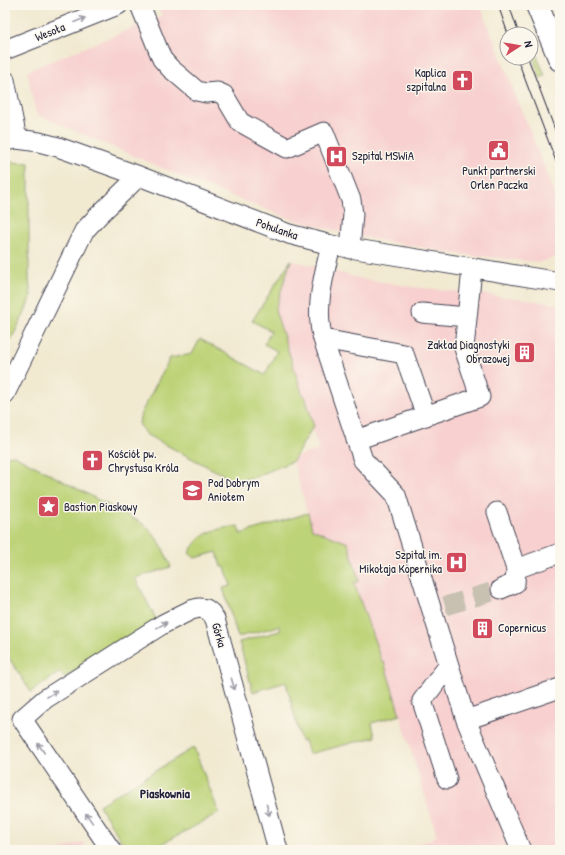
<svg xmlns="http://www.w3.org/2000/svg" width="565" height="855" font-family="'Patrick Hand',sans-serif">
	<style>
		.built { fill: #f7d0cf }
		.green { fill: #bdd378; stroke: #707a5a }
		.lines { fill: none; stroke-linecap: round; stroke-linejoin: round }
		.minor-tunnel { stroke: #c8c1b2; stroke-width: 19; stroke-dasharray: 19 10; stroke-linecap: butt }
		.minor-casing { stroke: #414051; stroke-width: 21 }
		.major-casing { stroke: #414051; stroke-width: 24 }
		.minor { stroke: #fff; stroke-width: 19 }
		.major { stroke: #fff; stroke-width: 22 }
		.tram { stroke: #22223b; stroke-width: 1 }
		.oneway { stroke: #9c9ca7 }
		.labels { text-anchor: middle; stroke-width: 3; stroke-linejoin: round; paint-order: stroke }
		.street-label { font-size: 12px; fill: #22223b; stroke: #fbf7ec }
		.poi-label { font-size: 12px; fill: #22223b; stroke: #fbf7ec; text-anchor: start }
		.neighbourhood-label { font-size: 13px; font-weight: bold; fill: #22223b; stroke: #fbf7ec }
	</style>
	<rect width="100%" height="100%" fill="#fbf7ec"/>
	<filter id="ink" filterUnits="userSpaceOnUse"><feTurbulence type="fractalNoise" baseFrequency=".025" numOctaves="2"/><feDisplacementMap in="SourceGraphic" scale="8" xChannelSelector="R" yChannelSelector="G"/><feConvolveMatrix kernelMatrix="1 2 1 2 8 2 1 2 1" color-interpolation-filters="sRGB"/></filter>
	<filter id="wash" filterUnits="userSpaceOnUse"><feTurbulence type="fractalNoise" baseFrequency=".012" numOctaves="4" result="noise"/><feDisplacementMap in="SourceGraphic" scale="16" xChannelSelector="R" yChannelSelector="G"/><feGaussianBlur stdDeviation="0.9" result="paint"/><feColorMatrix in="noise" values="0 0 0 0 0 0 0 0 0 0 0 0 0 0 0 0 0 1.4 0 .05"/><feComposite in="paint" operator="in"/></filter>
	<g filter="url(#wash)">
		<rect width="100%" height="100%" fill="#f1e9d0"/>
		<path class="built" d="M 160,5 L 480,5 L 560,207 L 560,256 L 539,262 L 457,254 L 352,235 L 291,219 L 195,182 L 36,114 L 27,71 L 162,16 L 158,6 Z
			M 291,260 L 363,279 L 412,287 L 526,299 L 560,305 L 560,850 L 403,850 L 403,848 L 433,839 L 433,837 L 437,836 L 384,662 L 382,662 L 354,582 L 359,581 L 312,529 L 293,461 L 295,457 L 319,450 L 275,310 Z
			M 83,842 L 87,850 L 60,850 Z"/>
		<path class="green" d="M 531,41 L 545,76 L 540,78 L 531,51 Z
			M 5,162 L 29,163 L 29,280 L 31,295 L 25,312 L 5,352 Z
			M 291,260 L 275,310 L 303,396 L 305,396 L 314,427 L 312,428 L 293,461 L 255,477 L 235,481 L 145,434 L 139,423 L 141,413 L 170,358 L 192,354 L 200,339 L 265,375 L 277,351 L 264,344 L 271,331 L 252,321 Z
			M 14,455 L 140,522 C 157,534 163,548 171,567 L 135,578 L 157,621 L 64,678 L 60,672 L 31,692 L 5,652 L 5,456 Z
			M 308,513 L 312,529 L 348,543 L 359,581 L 354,583 L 382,662 L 384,662 L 400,715 L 372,723 L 375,737 L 309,754 L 305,740 L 301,741 L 286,682 L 253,692 L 239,642 L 280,631 L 280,627 L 279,626 L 238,637 L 223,588 L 231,586 L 225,567 L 221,567 L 217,552 L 195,558 L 189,553 C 201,530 217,529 239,526 L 240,534 Z
			M 193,748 L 194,748 L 219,813 L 151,850 L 127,850 L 99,805 Z"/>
	</g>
	<g filter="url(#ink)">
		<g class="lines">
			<path class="minor-tunnel" d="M 445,606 L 501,589"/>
			<defs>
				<path id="minor" d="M 140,5 L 162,59 L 170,68 L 197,91 L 206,93 L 217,92 L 224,95 L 240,122 L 287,148 L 324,132 L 351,200 L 353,214 L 350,249
					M 5,50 L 118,5
					M 5,80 L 17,139
					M 5,141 L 17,139 L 39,142 L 58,147 L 139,176 L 289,234 L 331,245 L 560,282
					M 331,245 C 324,275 314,309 323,339 L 363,460 L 396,495 L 466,720 L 521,850
					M 422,313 L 467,317
					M 323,339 L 404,354 L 426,416
					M 5,394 L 84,231 L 98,216 L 139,176
					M 356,440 L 480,397 L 464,348 L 472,269
					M 497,512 L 516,569 L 515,583 L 501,589
					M 516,569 L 560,553
					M 466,720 L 560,688
					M 447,779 L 422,701 L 448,666
					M 111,850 L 22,719 L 45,699 L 163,624 L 191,610 L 199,608 L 206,609 L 211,613 L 215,619 L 278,850"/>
				<path id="major" d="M 537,5 L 560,60"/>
			</defs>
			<use href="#minor" class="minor-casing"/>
			<use href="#major" class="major-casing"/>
			<use href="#minor" class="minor"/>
			<use href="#major" class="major"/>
			<path class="tram" d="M 498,5 L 508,34
				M 509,5 L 519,34
				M 517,58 L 560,172
				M 528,58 L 560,143"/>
		</g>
		<defs><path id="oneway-shaft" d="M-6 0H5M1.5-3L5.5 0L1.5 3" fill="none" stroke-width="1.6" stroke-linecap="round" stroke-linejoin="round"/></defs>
		<g class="oneway">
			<use href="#oneway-shaft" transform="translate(80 20) rotate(-22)"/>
			<use href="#oneway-shaft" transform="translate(162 625) rotate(-29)"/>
			<use href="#oneway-shaft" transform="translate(233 684) rotate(74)"/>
			<use href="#oneway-shaft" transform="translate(52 694) rotate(-32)"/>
			<use href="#oneway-shaft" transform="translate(41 748) rotate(-124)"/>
			<use href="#oneway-shaft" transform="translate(268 810) rotate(75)"/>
			<use href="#oneway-shaft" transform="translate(89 818) rotate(-125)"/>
		</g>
	</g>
	<defs>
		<symbol id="church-square" viewBox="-11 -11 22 22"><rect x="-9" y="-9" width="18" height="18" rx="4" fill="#d1495b" stroke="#fbf7ec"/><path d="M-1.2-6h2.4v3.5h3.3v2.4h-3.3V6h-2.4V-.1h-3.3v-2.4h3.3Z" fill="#fff"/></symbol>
		<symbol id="civic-square" viewBox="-11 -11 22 22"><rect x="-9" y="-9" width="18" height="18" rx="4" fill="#d1495b" stroke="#fbf7ec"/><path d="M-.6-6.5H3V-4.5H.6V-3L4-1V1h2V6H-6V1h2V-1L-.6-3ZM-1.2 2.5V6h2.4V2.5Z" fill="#fff"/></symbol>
		<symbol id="hospital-square" viewBox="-11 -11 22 22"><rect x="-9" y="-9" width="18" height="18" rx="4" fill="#d1495b" stroke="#fbf7ec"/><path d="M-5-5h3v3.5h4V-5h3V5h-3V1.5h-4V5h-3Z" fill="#fff"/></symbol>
		<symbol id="building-square" viewBox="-11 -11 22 22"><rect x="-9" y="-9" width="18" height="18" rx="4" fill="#d1495b" stroke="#fbf7ec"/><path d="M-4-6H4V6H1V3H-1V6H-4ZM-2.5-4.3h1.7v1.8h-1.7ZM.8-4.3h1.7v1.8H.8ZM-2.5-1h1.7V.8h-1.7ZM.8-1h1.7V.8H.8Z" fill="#fff"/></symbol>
		<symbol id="school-square" viewBox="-11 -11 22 22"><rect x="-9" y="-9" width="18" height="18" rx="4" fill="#d1495b" stroke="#fbf7ec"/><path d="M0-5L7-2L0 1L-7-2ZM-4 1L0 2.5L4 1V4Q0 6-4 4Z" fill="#fff"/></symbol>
		<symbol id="sight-square" viewBox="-11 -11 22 22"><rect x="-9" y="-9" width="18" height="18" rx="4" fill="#d1495b" stroke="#fbf7ec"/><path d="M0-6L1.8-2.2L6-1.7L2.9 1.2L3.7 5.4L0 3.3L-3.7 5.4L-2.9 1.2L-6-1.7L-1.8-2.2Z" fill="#fff"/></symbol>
	</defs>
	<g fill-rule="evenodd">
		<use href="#church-square" x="450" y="68" width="25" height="25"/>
		<use href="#civic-square" x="486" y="138" width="25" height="25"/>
		<use href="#hospital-square" x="324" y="144" width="25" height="25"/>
		<use href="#building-square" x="512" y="340" width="25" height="25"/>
		<use href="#church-square" x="80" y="448" width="25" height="25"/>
		<use href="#school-square" x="180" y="478" width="25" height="25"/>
		<use href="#sight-square" x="36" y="494" width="25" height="25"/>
		<use href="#hospital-square" x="444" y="550" width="25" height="25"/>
		<use href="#building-square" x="470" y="616" width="25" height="25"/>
	</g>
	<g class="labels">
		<g class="street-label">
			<text transform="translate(50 32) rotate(-22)" y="4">Wesoła</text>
			<text transform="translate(277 229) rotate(19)" y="4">Pohulanka</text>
			<text transform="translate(219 635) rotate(74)" y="4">Górka</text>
		</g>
		<g class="poi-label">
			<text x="446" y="77" text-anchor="end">Kaplica<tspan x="446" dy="14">szpitalna</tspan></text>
			<text x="352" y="160">Szpital MSWiA</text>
			<text x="499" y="175" text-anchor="middle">Punkt partnerski<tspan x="499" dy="14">Orlen Paczka</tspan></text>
			<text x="510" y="349" text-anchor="end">Zakład Diagnostyki<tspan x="510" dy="14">Obrazowej</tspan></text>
			<text x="108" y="458">Kościół pw.<tspan x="108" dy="14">Chrystusa Króla</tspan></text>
			<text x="208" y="487">Pod Dobrym<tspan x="208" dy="14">Aniołem</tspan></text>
			<text x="64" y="511">Bastion Piaskowy</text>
			<text x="442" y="559" text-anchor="end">Szpital im.<tspan x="442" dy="14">Mikołaja Kopernika</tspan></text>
			<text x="498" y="632">Copernicus</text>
		</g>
		<g class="neighbourhood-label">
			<text x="165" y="798">Piaskownia</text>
		</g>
	</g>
	<rect width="565" height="855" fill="none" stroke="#fbf7ec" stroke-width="20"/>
	<g transform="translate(519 46) rotate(78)"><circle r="19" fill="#fbf7ec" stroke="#a4a2a5"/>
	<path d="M0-3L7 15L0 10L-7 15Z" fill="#d1495b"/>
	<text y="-6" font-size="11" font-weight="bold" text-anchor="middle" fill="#22223b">N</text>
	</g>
</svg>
